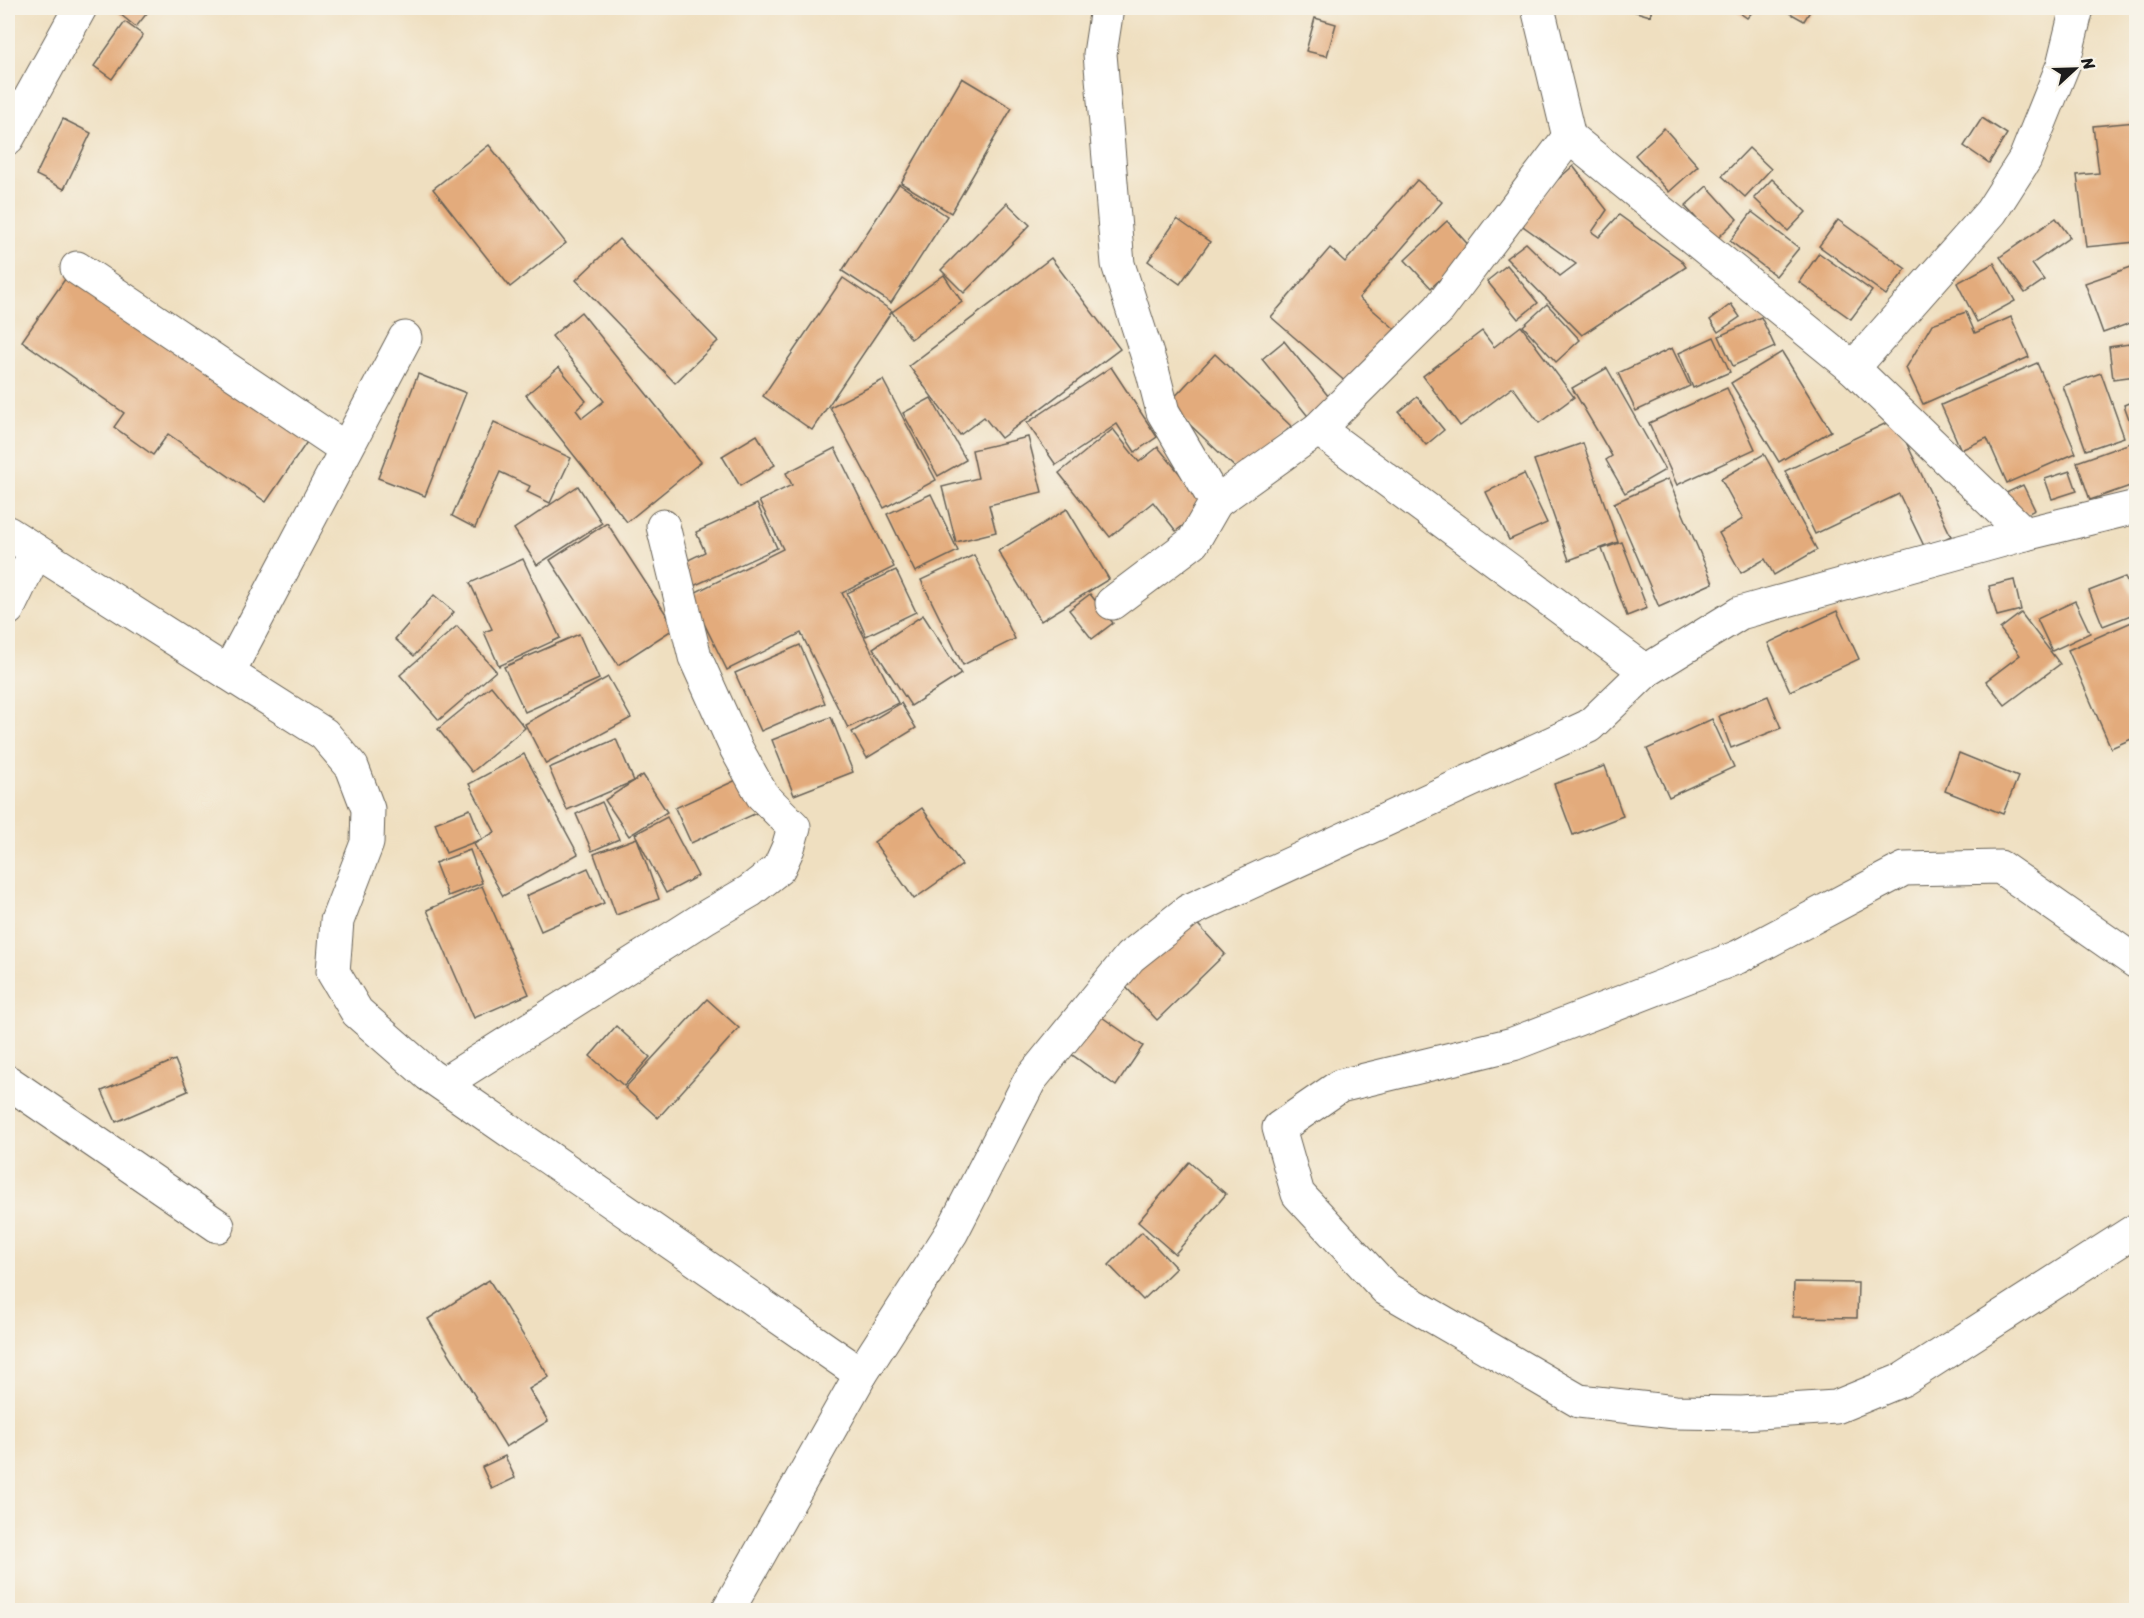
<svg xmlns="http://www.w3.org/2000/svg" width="2144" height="1618" font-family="Sriracha,sans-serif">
	<rect width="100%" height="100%" fill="#f7f3e8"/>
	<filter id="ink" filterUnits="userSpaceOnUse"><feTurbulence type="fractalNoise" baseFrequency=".0167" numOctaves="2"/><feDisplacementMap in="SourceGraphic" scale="12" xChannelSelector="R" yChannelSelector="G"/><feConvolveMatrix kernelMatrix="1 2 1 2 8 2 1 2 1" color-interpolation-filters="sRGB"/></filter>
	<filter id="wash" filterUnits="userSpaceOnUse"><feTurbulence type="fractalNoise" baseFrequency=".008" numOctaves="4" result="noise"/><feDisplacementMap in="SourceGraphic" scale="24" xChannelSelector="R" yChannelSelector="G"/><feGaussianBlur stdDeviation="1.35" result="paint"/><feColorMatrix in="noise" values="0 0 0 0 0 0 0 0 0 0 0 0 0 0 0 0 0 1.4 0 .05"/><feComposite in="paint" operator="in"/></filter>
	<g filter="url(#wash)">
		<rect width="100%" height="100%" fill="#efdfc0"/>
		<g id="blocks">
			<g fill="#e3ab7c">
				<path d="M117,8H151L136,27L115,10Z"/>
				<path d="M1623,8H1652L1650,16Z"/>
				<path d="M1733,8H1756L1747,18Z"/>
				<path d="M1781,8H1812L1804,21Z"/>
				<path d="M1315,18L1336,24L1327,56L1306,51Z"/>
				<path d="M125,22L143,35L112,79L94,66Z"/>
				<path d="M962,78L1012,108L951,213L901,183Z"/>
				<path d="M1982,118L2007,134L1989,163L1964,146Z"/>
				<path d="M63,119L91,133L64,189L36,175Z"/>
				<path d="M2136,122V242L2086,247L2077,175L2099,173L2093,126Z"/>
				<path d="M1664,128L1698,166L1669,192L1635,155Z"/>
				<path d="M489,145L566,243L510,287L433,189Z"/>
				<path d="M1749,148L1771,169L1745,197L1722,176Z"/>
				<path d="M1573,166L1607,210L1592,232L1599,237L1619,215L1681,260L1686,267L1582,335L1506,258L1526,243L1560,276L1576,264L1513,219Z"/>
				<path d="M1772,179L1806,212L1788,231L1754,198Z"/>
				<path d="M1417,180L1442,202L1359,298L1395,329L1348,384L1271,317L1330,248L1345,262Z"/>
				<path d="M899,184L947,216L891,303L842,271Z"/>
				<path d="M1707,186L1737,219L1716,240L1685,206Z"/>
				<path d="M1007,203L1030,225L964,293L941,270Z"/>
				<path d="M1752,212L1799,248L1776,276L1730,241Z"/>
				<path d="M2056,218L2070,237L2032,264L2044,280L2025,293L2000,257Z"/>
				<path d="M1177,219L1210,242L1180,284L1148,261Z"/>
				<path d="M1838,220L1906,269L1886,295L1819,246Z"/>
				<path d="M1447,221L1472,249L1431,288L1405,260Z"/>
				<path d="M619,239L718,341L675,383L576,280Z"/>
				<path d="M1819,253L1872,291L1851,319L1799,282Z"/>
				<path d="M1051,258L1120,349L1001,438L984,417L960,435L909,366Z"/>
				<path d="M1994,263L2015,301L1977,322L1957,283Z"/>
				<path d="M1507,265L1538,303L1518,319L1487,281Z"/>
				<path d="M2134,266L2136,273V321L2103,333L2085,283Z"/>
				<path d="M70,272L309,439L266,502L168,434L153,455L114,427L124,413L22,341Z"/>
				<path d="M944,275L962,302L911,339L892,312Z"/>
				<path d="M843,278L892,311L812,430L763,396Z"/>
				<path d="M1547,304L1580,340L1556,362L1523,326Z"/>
				<path d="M1731,304L1740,317L1718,332L1710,320Z"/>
				<path d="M581,312L701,462L627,522L526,395L559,367L586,401L576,410L582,418L604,401L552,336Z"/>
				<path d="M1966,312L1975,333L2011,317L2029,357L1923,404L1906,368L1932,324Z"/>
				<path d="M1761,317L1775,347L1733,366L1719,336Z"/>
				<path d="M1521,326L1574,397L1539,423L1513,387L1460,426L1423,376L1482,331L1494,347Z"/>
				<path d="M1714,337L1730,372L1693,388L1679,353Z"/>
				<path d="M1284,341L1333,402L1311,420L1262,359Z"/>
				<path d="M2136,343V376L2113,379L2109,347Z"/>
				<path d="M1672,348L1690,386L1636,411L1618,373Z"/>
				<path d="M1782,352L1831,431L1779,462L1731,383Z"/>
				<path d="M1215,354L1291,426L1244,476L1168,404Z"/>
				<path d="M2037,363L2076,453L2007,483L1987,438L1961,450L1941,405Z"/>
				<path d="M1111,367L1157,437L1135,452L1117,424L1056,465L1027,423Z"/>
				<path d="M1607,368L1665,470L1625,493L1606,460L1612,456L1572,388Z"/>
				<path d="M2101,373L2124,437L2086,450L2063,386Z"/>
				<path d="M418,374L466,393L425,496L378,478Z"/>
				<path d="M883,380L936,480L884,508L830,407Z"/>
				<path d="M1727,388L1755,449L1677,485L1649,423Z"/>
				<path d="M1417,397L1444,430L1426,445L1399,412Z"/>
				<path d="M931,398L966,460L938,476L903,413Z"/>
				<path d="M2136,400V439L2124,405Z"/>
				<path d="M1895,419L1951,536L1925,548L1899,494L1815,534L1785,471Z"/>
				<path d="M494,422L571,458L550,503L527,492L530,486L500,472L475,528L452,516Z"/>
				<path d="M1113,429L1139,462L1158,447L1207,507L1176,531L1153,502L1110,537L1059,473Z"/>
				<path d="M757,435L775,465L740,486L722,456Z"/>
				<path d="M1028,437L1042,492L989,505L996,532L956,542L942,487L978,478L972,450Z"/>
				<path d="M2136,441V484L2090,500L2077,462Z"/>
				<path d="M1583,443L1618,542L1569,560L1534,460Z"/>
				<path d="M835,448L894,567L842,593L898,703L848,728L801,633L727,670L690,595L783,549L759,501L792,485L786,473Z"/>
				<path d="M1764,454L1817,550L1774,575L1765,559L1741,573L1719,533L1743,519L1721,479Z"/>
				<path d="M2070,471L2077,491L2052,499L2045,479Z"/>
				<path d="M1524,474L1547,523L1509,540L1486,492Z"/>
				<path d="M1668,479L1713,583L1659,607L1614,503Z"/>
				<path d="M2023,485L2035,510L2017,519L2004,494Z"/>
				<path d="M578,486L602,523L537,565L514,529Z"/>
				<path d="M931,494L958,551L915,572L887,514Z"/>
				<path d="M757,504L777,548L689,588L678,565L705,552L696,532Z"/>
				<path d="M1067,509L1109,579L1041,621L998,551Z"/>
				<path d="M607,523L675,628L618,665L550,560Z"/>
				<path d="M1622,542L1647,608L1627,616L1602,549Z"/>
				<path d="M974,555L1015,639L963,665L921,580Z"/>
				<path d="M523,559L560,638L499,666L484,632L492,629L470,583Z"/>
				<path d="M896,570L916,612L866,636L847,593Z"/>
				<path d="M2125,577L2136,606V613L2103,626L2089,591Z"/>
				<path d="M2014,580L2021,610L1997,616L1989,586Z"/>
				<path d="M1090,594L1113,623L1092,639L1069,610Z"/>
				<path d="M434,595L454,612L414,656L395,639Z"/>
				<path d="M2075,601L2090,633L2052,651L2037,619Z"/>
				<path d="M1837,611L1859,659L1790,691L1768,643Z"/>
				<path d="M2021,613L2060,664L2005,705L1986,681L2020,655L2000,629Z"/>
				<path d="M923,615L961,674L911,706L873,648Z"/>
				<path d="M2134,621L2136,627V737L2111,748L2068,650Z"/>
				<path d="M457,626L496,671L439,720L400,675Z"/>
				<path d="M579,634L599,679L525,712L504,667Z"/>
				<path d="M800,645L825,703L761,731L735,673Z"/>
				<path d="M608,677L631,718L546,764L525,724Z"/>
				<path d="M491,686L525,728L472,772L438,729Z"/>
				<path d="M1768,696L1781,728L1731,748L1719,716Z"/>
				<path d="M901,703L916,728L867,758L852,732Z"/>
				<path d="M831,717L853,772L794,795L772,740Z"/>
				<path d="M1712,719L1734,767L1669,797L1647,749Z"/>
				<path d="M616,739L634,781L567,810L549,768Z"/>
				<path d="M1959,753L2018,777L2003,814L1945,791Z"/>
				<path d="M524,754L578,854L503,896L474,844L495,832L469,784Z"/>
				<path d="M1605,766L1623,816L1573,835L1554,784Z"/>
				<path d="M643,775L667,812L629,836L605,800Z"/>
				<path d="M743,777L759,812L691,843L675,808Z"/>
				<path d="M602,802L619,839L592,851L576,814Z"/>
				<path d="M922,808L962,865L914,899L874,842Z"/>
				<path d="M470,809L482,839L446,853L435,823Z"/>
				<path d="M667,817L698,876L666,893L635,834Z"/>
				<path d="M637,838L659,899L616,915L594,854Z"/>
				<path d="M470,850L482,883L448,896L435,863Z"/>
				<path d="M588,868L604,903L541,931L526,896Z"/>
				<path d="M482,886L529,994L474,1018L427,910Z"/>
				<path d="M1190,916L1225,954L1157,1020L1121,982Z"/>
				<path d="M707,999L739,1028L658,1118L625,1088Z"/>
				<path d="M1099,1015L1143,1046L1116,1086L1071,1054Z"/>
				<path d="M616,1026L650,1057L624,1086L590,1056Z"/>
				<path d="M175,1060L188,1091L116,1122L102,1091Z"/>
				<path d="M1189,1162L1226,1194L1175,1254L1138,1222Z"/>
				<path d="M1142,1232L1176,1268L1143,1300L1109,1265Z"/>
				<path d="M489,1280L549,1377L529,1389L548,1421L506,1447L428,1319Z"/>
				<path d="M1794,1282L1858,1283L1857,1318L1793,1317Z"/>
				<path d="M505,1456L515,1478L492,1489L482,1467Z"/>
			</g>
		</g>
	</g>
	<g filter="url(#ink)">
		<use href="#blocks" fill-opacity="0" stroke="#666055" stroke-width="1.5"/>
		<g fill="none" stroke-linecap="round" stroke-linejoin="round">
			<defs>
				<g id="minor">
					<path d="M1107,8L1100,54L1118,264L1153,373L1163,412L1216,502L1193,542L1112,603"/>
					<path d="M1538,8L1569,137L1853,368L2025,534"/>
					<path d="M8,138L80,8"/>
					<path d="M77,268L346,449"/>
					<path d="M1853,368L1991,212L2025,159L2063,65L2077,8"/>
					<path d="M1318,429L1439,309L1569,137"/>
					<path d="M1216,502L1318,429L1646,671"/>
					<path d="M8,533L324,734L352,767L368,809L367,843L337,921L333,972L357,1012L429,1075L861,1374L728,1610"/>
					<path d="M8,609L36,551"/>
					<path d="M228,673L405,338"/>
					<path d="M2136,962L2000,867L1904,869L1738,957L1513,1044L1340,1086L1279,1128L1298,1194L1386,1289L1579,1401L1675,1412L1742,1413L1836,1407L1902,1380L2136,1230"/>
					<path d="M8,1082L218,1226"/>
					<path d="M443,1084L704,918L750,891L779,868L788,848L794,827L762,795L736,748L695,657L663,526"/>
					<path d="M861,1374L952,1232L1030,1080L1130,957L1188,911L1589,726L1646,671L1740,613L2025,534L2136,507"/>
				</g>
			</defs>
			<use href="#minor" stroke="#666055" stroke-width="35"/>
			<use href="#minor" stroke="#fff" stroke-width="33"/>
		</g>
	</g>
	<rect width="2144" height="1618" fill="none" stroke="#f7f3e8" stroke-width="30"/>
	<g transform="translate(2075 69) rotate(68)" stroke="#f7f3e8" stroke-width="4.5" paint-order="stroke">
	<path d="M0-4.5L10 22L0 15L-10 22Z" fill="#1c1c1c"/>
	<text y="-9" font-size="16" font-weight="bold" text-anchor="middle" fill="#1c1c1c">N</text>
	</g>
</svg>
